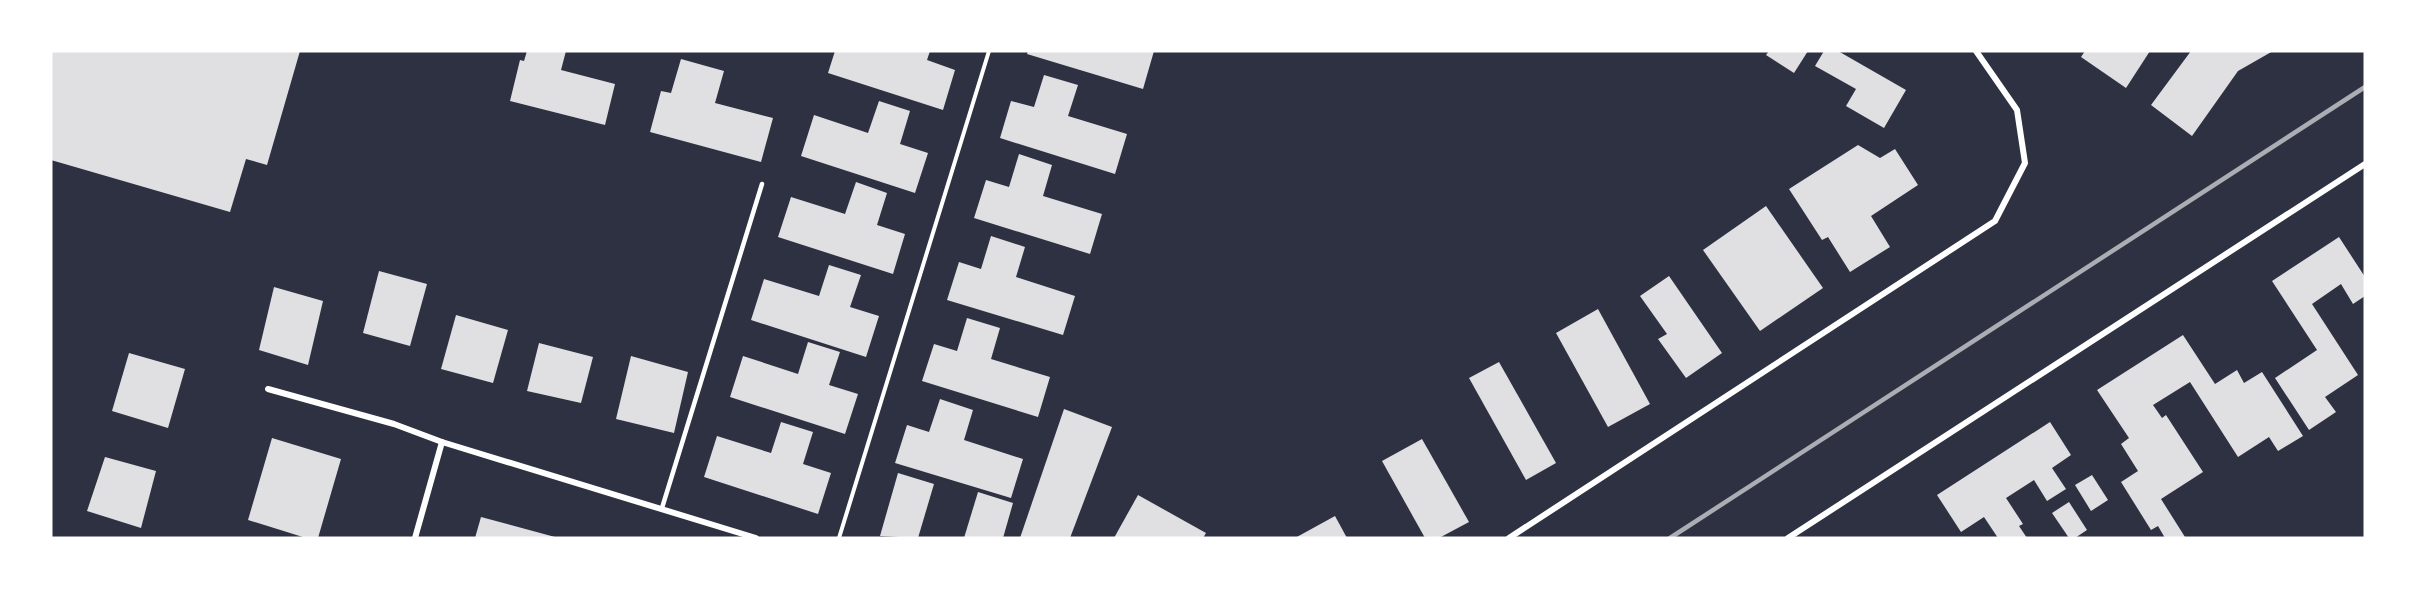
<svg xmlns="http://www.w3.org/2000/svg" width="2416" height="589" font-family="'Archivo Narrow',sans-serif">
	<rect width="100%" height="100%" fill="#2d3142"/>
	<g fill="#e0e0e3">
		<path d="M51,51H300L267,165L246,159L230,212L51,160Z"/>
		<path d="M527,51H566L561,70L615,84L605,125L510,101L520,60L524,61Z"/>
		<path d="M835,51H930L927,60L955,70L943,110L828,73Z"/>
		<path d="M1028,51H1154L1143,89L1027,54Z"/>
		<path d="M1769,51H1808L1794,73L1766,55Z"/>
		<path d="M1824,51H1838L1906,90L1884,128L1846,106L1856,89L1815,66Z"/>
		<path d="M2085,51H2150L2126,88L2081,57Z"/>
		<path d="M2191,51H2273L2238,71L2192,136L2151,105Z"/>
		<path d="M681,59L724,71L715,103L773,118L761,162L650,132L661,91L671,93Z"/>
		<path d="M1044,75L1078,85L1068,116L1127,134L1115,174L1000,138L1011,101L1034,107Z"/>
		<path d="M879,101L910,111L900,144L928,153L915,193L801,156L814,115L868,133Z"/>
		<path d="M1858,145L1880,158L1895,149L1918,185L1871,216L1890,247L1850,272L1828,237L1822,240L1789,189Z"/>
		<path d="M1019,154L1052,165L1043,196L1102,214L1090,254L974,218L986,180L1009,187Z"/>
		<path d="M856,182L887,193L877,225L905,234L893,274L778,237L791,197L845,214Z"/>
		<path d="M1766,206L1823,288L1760,331L1703,250Z"/>
		<path d="M991,236L1025,247L1016,277L1075,296L1063,335L947,300L959,262L981,269Z"/>
		<path d="M2339,237L2365,277V296L2353,304L2341,284L2312,304L2358,375L2325,397L2336,412L2309,430L2275,378L2317,350L2272,281Z"/>
		<path d="M829,265L861,275L850,307L879,316L866,357L751,320L764,279L819,296Z"/>
		<path d="M379,271L427,284L410,346L363,333Z"/>
		<path d="M1669,276L1722,353L1686,378L1658,339L1667,334L1640,296Z"/>
		<path d="M274,287L323,301L308,365L259,350Z"/>
		<path d="M1598,309L1650,404L1608,427L1556,333Z"/>
		<path d="M456,315L508,330L493,383L441,369Z"/>
		<path d="M967,318L1000,328L991,359L1050,377L1038,417L922,381L934,344L957,351Z"/>
		<path d="M2183,335L2215,384L2237,370L2244,383L2262,372L2303,436L2278,451L2269,437L2238,457L2190,382L2153,405L2162,418L2166,415L2203,472L2161,499L2185,537L2165,538L2158,526L2151,530L2121,482L2138,471L2121,444L2129,438L2097,390Z"/>
		<path d="M808,342L840,352L829,385L858,394L845,434L730,397L743,356L798,374Z"/>
		<path d="M539,343L593,357L581,403L527,391Z"/>
		<path d="M129,353L185,369L168,428L112,411Z"/>
		<path d="M631,356L688,372L674,433L616,419Z"/>
		<path d="M1499,362L1556,463L1526,480L1469,378Z"/>
		<path d="M940,399L973,410L964,440L1023,459L1011,498L895,463L907,425L929,432Z"/>
		<path d="M1064,409L1112,427L1070,538H1020Z"/>
		<path d="M781,422L813,432L803,464L831,473L818,514L704,477L717,436L771,453Z"/>
		<path d="M2050,422L2071,455L2052,468L2066,489L2047,501L2034,480L2006,498L2023,524L2019,526L2027,538H1998L1984,517L1961,532L1937,495Z"/>
		<path d="M272,438L341,459L318,538H306L248,520Z"/>
		<path d="M1422,439L1469,522L1439,538H1425L1382,461Z"/>
		<path d="M105,457L156,471L141,528L87,511Z"/>
		<path d="M898,473L934,484L918,538L880,536Z"/>
		<path d="M2092,475L2108,500L2091,511L2075,485Z"/>
		<path d="M978,492L1013,503L1003,538H964Z"/>
		<path d="M1138,495L1206,533L1203,538H1114Z"/>
		<path d="M2069,502L2087,530L2075,538H2069L2052,513Z"/>
		<path d="M1335,516L1347,538H1295Z"/>
		<path d="M481,517L555,537V538H475Z"/>
	</g>
	<g fill="none" stroke-linecap="round" stroke-linejoin="round">
		<path stroke="#fff" stroke-width="4" d="M839,538L989,51"/>
		<path stroke="#fff" stroke-width="4.5" d="M662,508L762,184"/>
		<g stroke="#fff" stroke-width="6">
			<path d="M268,389L394,424L442,442L756,538"/>
			<path d="M415,538L442,442"/>
			<path d="M1509,538L1995,221L2025,163L2017,110L1976,51"/>
			<path d="M1788,538L2365,164"/>
		</g>
		<path stroke="#abadb3" stroke-width="4.5" d="M1670,538L2365,87"/>
	</g>
	<rect width="2416" height="589" fill="none" stroke="#ffffff" stroke-width="105"/>
</svg>
